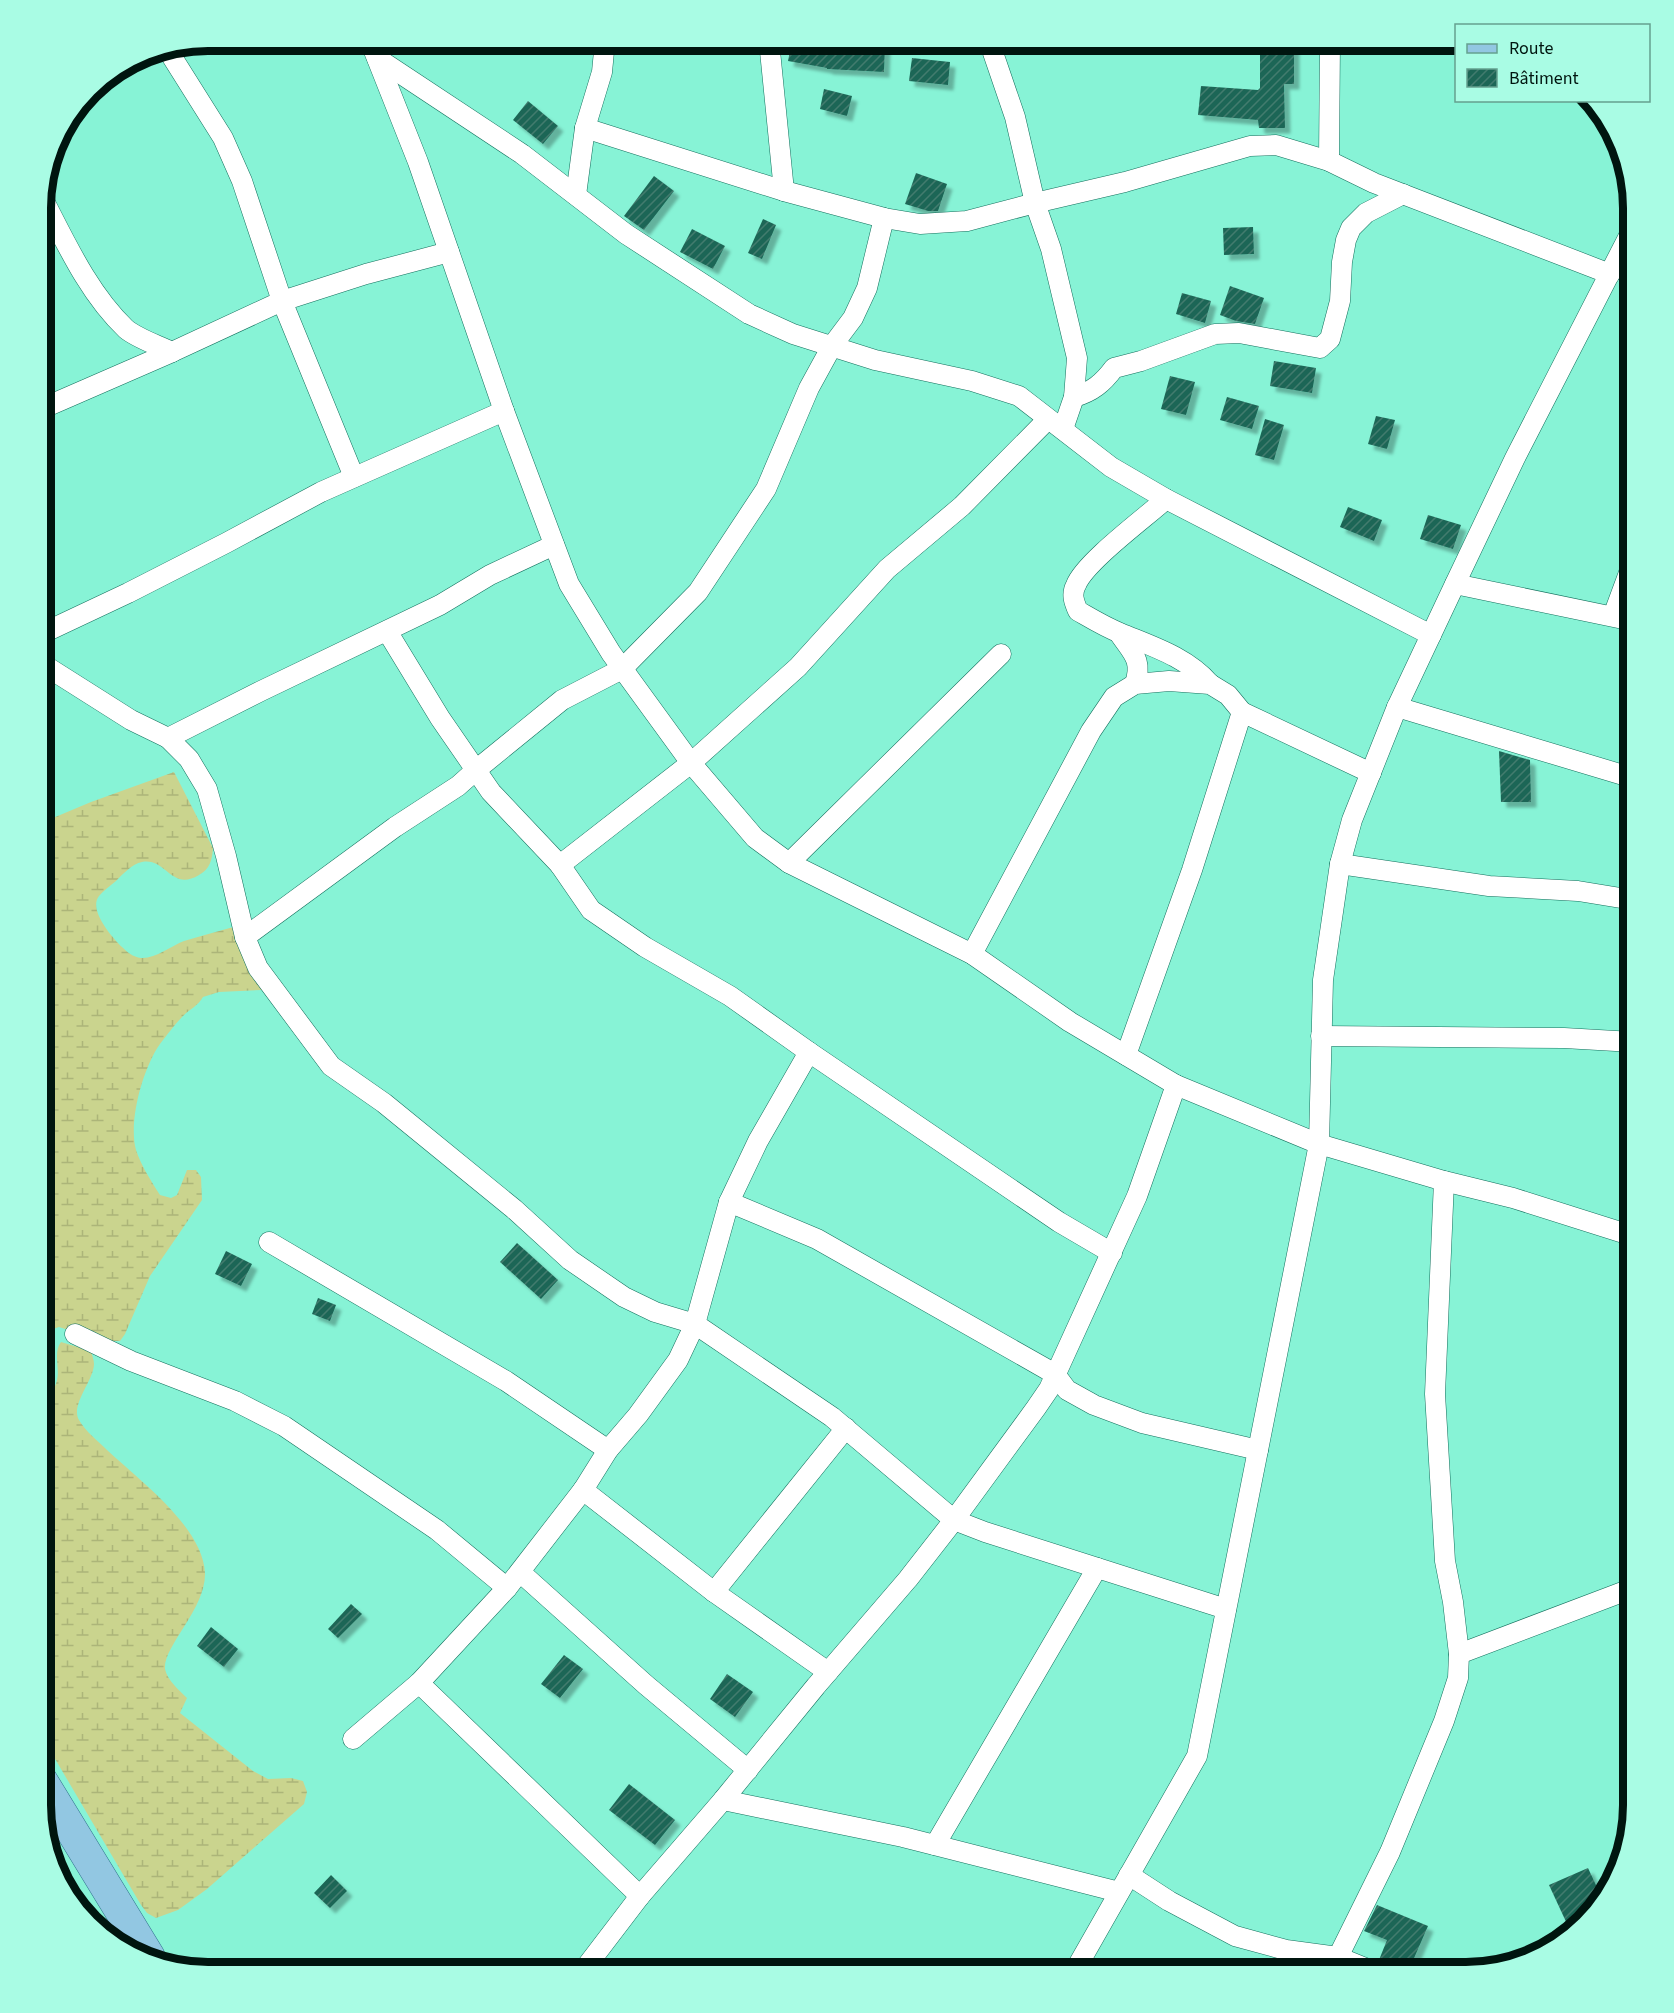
<svg xmlns="http://www.w3.org/2000/svg" width="1674" height="2013" font-family="'Source Sans 3',sans-serif">
	<defs>
		<pattern id="wetland-marsh" width="20" height="14" patternUnits="userSpaceOnUse" patternTransform="scale(1.5)"><rect width="20" height="14" fill="#cad48e"/><path d="M1 5h8M5 5V1M11 12h8M15 12V8" fill="none" stroke="#acb579"/></pattern>
		<pattern id="building-hatch" width="6" height="6" patternUnits="userSpaceOnUse" patternTransform="scale(1.5)"><rect width="6" height="6" fill="#1d6656"/><path d="M-1 1l2-2M0 6l6-6M5 7l2-2" fill="none" stroke="#427b6e"/></pattern>
		<filter id="shadow"><feDropShadow dx="5.5" dy="5.5" stdDeviation="1.5" flood-color="#0004"/></filter>
	</defs>
	<rect width="100%" height="100%" fill="#87f3d6"/>
	<g fill="url(#wetland-marsh)">
		<path d="M174,772L213,848C212,860 210,869 199,875C171,892 166,857 142,862C132,864 123,874 116,881C110,886 103,891 99,896C88,910 112,937 122,947C127,952 133,957 141,958C155,959 171,946 184,941C201,936 219,931 237,926L262,990L219,992L203,997C198,1006 190,1009 183,1016C175,1024 167,1035 160,1044C143,1068 128,1121 136,1150C141,1165 151,1181 160,1195L171,1198L177,1195L187,1170H196L201,1177L202,1200L150,1276L125,1334L120,1341H102L59,1327L53,1329L41,1341V1307L43,1301L51,1257L41,1201V823L91,802Z"/>
		<path d="M61,1342L91,1351C92,1355 94,1360 94,1364C94,1380 70,1405 79,1420C85,1431 98,1441 107,1450C139,1480 203,1527 205,1573C206,1609 163,1646 165,1669C167,1680 180,1691 187,1698L180,1713L253,1771L268,1779L291,1778L303,1781L307,1792L304,1804L207,1889L178,1910L156,1918L147,1913L141,1905L41,1735V1405C47,1398 55,1390 57,1380C60,1368 53,1352 61,1342Z"/>
	</g>
	<g fill="url(#building-hatch)" filter="url(#shadow)">
		<path d="M792,41L885,45L884,72L827,69V68L788,61Z"/>
		<path d="M1260,41H1294V84H1284L1285,128H1259L1258,120L1198,115L1201,86L1258,90L1260,88Z"/>
		<path d="M912,58L950,62L948,85L909,81Z"/>
		<path d="M824,89L852,96L847,116L820,109Z"/>
		<path d="M528,101L558,126L543,144L513,120Z"/>
		<path d="M916,173L947,184L938,211H928L905,204Z"/>
		<path d="M654,176L674,191L644,230L624,216Z"/>
		<path d="M763,219L776,225L762,259L748,253Z"/>
		<path d="M1253,227L1254,254L1224,255L1223,228Z"/>
		<path d="M692,229L725,246L713,269L680,252Z"/>
		<path d="M1230,286L1264,298L1255,324L1236,321L1220,315Z"/>
		<path d="M1182,293L1211,301L1205,323L1176,314Z"/>
		<path d="M1274,361L1316,368L1312,393L1270,386Z"/>
		<path d="M1170,376L1195,382L1186,415L1161,409Z"/>
		<path d="M1227,397L1259,406L1252,429L1220,420Z"/>
		<path d="M1376,416L1395,420L1387,449L1368,444Z"/>
		<path d="M1265,419L1284,425L1274,460L1255,455Z"/>
		<path d="M1348,507L1382,520L1374,541L1340,527Z"/>
		<path d="M1428,515L1461,525L1453,549L1420,539Z"/>
		<path d="M1499,751L1530,760L1531,802H1501Z"/>
		<path d="M517,1243L558,1280L541,1299L500,1262Z"/>
		<path d="M226,1251L252,1264L241,1286L215,1274Z"/>
		<path d="M318,1298L336,1305L330,1321L312,1314Z"/>
		<path d="M351,1604L362,1614L338,1638L328,1629Z"/>
		<path d="M211,1627L238,1649L224,1667L197,1646Z"/>
		<path d="M564,1655L583,1669L560,1698L541,1684Z"/>
		<path d="M727,1674L753,1692L735,1717L710,1699Z"/>
		<path d="M629,1784L675,1820L655,1845L609,1810Z"/>
		<path d="M1588,1868L1602,1898L1582,1920L1568,1926L1549,1885Z"/>
		<path d="M331,1875L347,1891L330,1908L314,1893Z"/>
		<path d="M1377,1905L1428,1926L1408,1972L1387,1971L1385,1965L1379,1960L1387,1940L1364,1931Z"/>
	</g>
	<g fill="none" stroke-linecap="round" stroke-linejoin="round">
		<defs>
			<g id="minor">
				<path d="M370,41L418,162L504,411L569,584L611,653L691,763L755,838L789,863L972,954L1070,1022L1176,1085L1319,1144L1444,1181L1513,1198L1633,1236"/>
				<path d="M769,41L784,191"/>
				<path d="M989,41L1015,117L1035,203L1051,249L1077,358L1074,397L1063,429"/>
				<path d="M167,49L223,138L242,181L282,301L354,477"/>
				<path d="M377,58L522,154L626,234L749,314L793,334L875,360L972,381L1019,396L1111,467L1166,499L1431,635"/>
				<path d="M585,128L784,191L884,218L920,224L967,221L1035,203L1125,182L1250,146L1276,145L1329,161L1374,183L1610,274"/>
				<path d="M1329,161L1330,41"/>
				<path d="M41,195C65,241 88,293 126,329C138,339 158,345 172,352"/>
				<path d="M576,195L585,128L602,72L605,41"/>
				<path d="M1074,397C1092,392 1103,383 1114,368L1141,361L1215,334L1239,333L1320,348L1330,339L1340,301L1342,262L1346,240L1351,228L1366,213L1403,194"/>
				<path d="M41,409L172,352L282,301L366,274L449,252"/>
				<path d="M1166,499C1145,518 1085,562 1076,585C1071,594 1074,602 1078,611C1092,619 1105,627 1120,633C1151,646 1187,657 1210,684"/>
				<path d="M1455,584L1633,621"/>
				<path d="M1613,616L1633,562"/>
				<path d="M387,631L440,718L491,792L560,865L591,910L645,947L730,996L809,1052L1059,1222L1112,1253"/>
				<path d="M1119,633C1132,653 1143,659 1135,684"/>
				<path d="M41,634L128,593L226,543L321,492L504,411"/>
				<path d="M41,663L131,720L168,738L189,759L207,789L226,856L245,937L258,968L331,1066L384,1103L514,1209L570,1260L624,1297L655,1312L695,1324L832,1417L954,1520L985,1532L1226,1609"/>
				<path d="M1397,707L1633,778"/>
				<path d="M168,738L261,691L440,605L490,575L554,545"/>
				<path d="M789,863L1001,654"/>
				<path d="M1340,864L1489,886L1578,891L1633,900"/>
				<path d="M560,865L691,763L798,667L887,569L962,506L1048,419"/>
				<path d="M245,937L395,827L458,786L476,770L562,700L622,669L698,592L766,489L809,388L832,346L853,318L867,288L884,218"/>
				<path d="M972,954L1091,731L1114,697L1135,684L1169,681L1210,684L1228,695L1242,712L1371,773"/>
				<path d="M1321,1036L1564,1038L1633,1042"/>
				<path d="M1126,1055L1192,870L1242,712"/>
				<path d="M729,1202L817,1239L1055,1374L1067,1390L1094,1405L1142,1423L1258,1450"/>
				<path d="M269,1242L506,1381L608,1450"/>
				<path d="M75,1334L131,1361L235,1401L284,1426L437,1530L507,1588"/>
				<path d="M583,1490L714,1592L828,1672"/>
				<path d="M520,1572L646,1685L748,1770"/>
				<path d="M714,1592L846,1428"/>
				<path d="M1459,1654L1633,1588"/>
				<path d="M419,1683L640,1896"/>
				<path d="M353,1739L419,1683L507,1588L583,1490L608,1450L638,1415L678,1360L695,1324L729,1202L758,1141L809,1052"/>
				<path d="M723,1800L903,1837L1119,1892"/>
				<path d="M935,1845L1097,1568"/>
				<path d="M1129,1875L1169,1901L1235,1936L1286,1950L1338,1957L1375,1972"/>
				<path d="M1338,1957L1390,1852L1444,1721L1458,1678L1459,1654L1453,1602L1445,1561L1435,1394L1444,1181"/>
				<path d="M582,1972L640,1896L723,1800L816,1686L908,1579L954,1520L1036,1408L1049,1389L1137,1196L1176,1085"/>
				<path d="M1074,1972L1197,1756L1319,1144L1323,980L1340,864L1352,820L1397,707L1455,584L1515,458L1633,228"/>
			</g>
			<path id="primary" d="M41,1780L149,1957"/>
		</defs>
		<use href="#minor" stroke="#13705d" stroke-width="21"/>
		<use href="#primary" stroke="#2f708c" stroke-width="33"/>
		<use href="#minor" stroke="#fff" stroke-width="20"/>
		<use href="#primary" stroke="#92c7e2" stroke-width="32"/>
	</g>
	<path d="M0 0H1674V2013H0ZM208 51H1466A157 157 0 0 1 1623 208V1805A157 157 0 0 1 1466 1962H208A157 157 0 0 1 51 1805V208A157 157 0 0 1 208 51Z" fill="#a9fce4" fill-rule="evenodd"/>
	<path fill="none" stroke="#00150f" stroke-width="8" d="M208 51H1466A157 157 0 0 1 1623 208V1805A157 157 0 0 1 1466 1962H208A157 157 0 0 1 51 1805V208A157 157 0 0 1 208 51Z"/>
	<rect x="1455" y="24" width="195" height="78" fill="#a9fce4" stroke="#65a08f" stroke-width="1.5"/>
	<rect x="1467" y="44" width="30" height="9" fill="#92c7e2" stroke="#65a08f" stroke-width="1.5"/>
	<text x="1509" y="54" font-size="18" fill="#00150f">Route</text>
	<rect x="1467" y="69" width="30" height="18" fill="url(#building-hatch)" stroke="#65a08f" stroke-width="1.5"/>
	<text x="1509" y="84" font-size="18" fill="#00150f">Bâtiment</text>
</svg>
